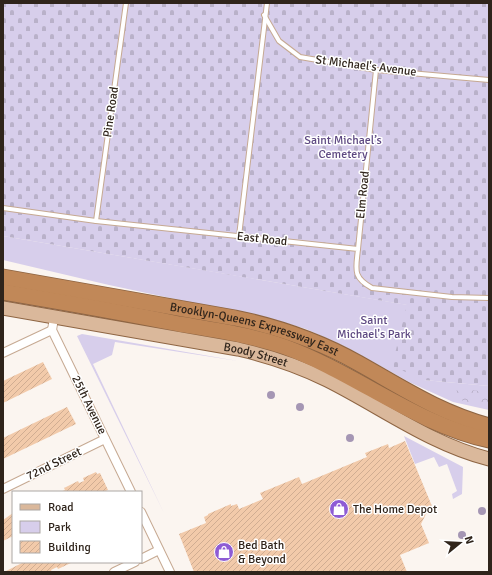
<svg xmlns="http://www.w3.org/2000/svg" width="492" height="575" font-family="Signika,sans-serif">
	<defs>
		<pattern id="forest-crowns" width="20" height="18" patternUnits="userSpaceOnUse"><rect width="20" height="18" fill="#d7ceeb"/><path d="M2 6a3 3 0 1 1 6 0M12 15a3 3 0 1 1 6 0" fill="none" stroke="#b9b1c9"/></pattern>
		<pattern id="cemetery-stones" width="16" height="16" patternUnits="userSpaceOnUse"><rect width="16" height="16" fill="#d7ceeb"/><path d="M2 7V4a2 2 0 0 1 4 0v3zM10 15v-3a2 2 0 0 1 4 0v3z" fill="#b9b1c9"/></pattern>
		<pattern id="building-hatch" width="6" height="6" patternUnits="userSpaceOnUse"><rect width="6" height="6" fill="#f2caaa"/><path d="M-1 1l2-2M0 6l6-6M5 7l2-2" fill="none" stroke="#d0ad92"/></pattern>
	</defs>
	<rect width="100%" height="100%" fill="#fbf5f0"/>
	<g fill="#d7ceeb">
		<path d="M3,236L408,305L424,380L489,386V410L453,402L409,382L348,348L306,329L279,321L109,285L3,260Z"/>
		<path d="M3,299L221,337L230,341L3,302Z"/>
		<path d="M82,334L238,361L115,342L112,355L93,364L164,513L77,336Z"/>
		<path d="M404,436L463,467L462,494L453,499L452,494L457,491L447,464L439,467L434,457L415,464Z"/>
	</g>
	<path fill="url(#forest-crowns)" d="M460,389L489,392V405L468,403L457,398L456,391Z"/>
	<path fill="url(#cemetery-stones)" d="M3,3H489V386L424,380L392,366L407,305L3,236Z"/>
	<g fill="url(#building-hatch)">
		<path d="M43,362L52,379L3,403V381Z"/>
		<path d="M67,407L76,424L3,459V438Z"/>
		<path d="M405,441L434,511L426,514L421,524L429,543L400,555L407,572H194L179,534L206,523L204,517L208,515V514L231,504V506L237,504L239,509L263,499L260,493L299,477L302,484L367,457L365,453L388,444L389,448Z"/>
		<path d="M96,472L97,474L100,473L108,490L103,492H60L65,490L64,488L78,481L79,483L84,481L83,478Z"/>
		<path d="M13,513V536L3,541V520Z"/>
		<path d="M24,562H73L58,569L57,567L51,570L52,572H4Z"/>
	</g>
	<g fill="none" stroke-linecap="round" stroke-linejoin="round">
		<defs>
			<g id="service">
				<path d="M264,15L279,41L300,57L376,70L489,80"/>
				<path d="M3,208L96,221L358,249C356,269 352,277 372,288L452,297L489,298"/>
				<path d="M96,221L126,3"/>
				<path d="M239,236L267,3"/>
				<path d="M358,249L376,70"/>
			</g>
			<g id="minor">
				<path d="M54,318L52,330L131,492"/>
				<path d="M3,353L52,330"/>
				<path d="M3,489L105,439"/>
				<path d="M141,512L170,572"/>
				<path d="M141,559L159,550"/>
				<path d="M114,572L135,562"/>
			</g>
			<g id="primary">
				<path id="s1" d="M3,308L238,349C269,356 299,366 327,380C381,407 430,444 489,459"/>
			</g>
			<g id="motorway">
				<path id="s2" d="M3,277L235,318C278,327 319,341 358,363C403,388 438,412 489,426"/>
				<path d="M3,292C62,302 120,312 179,324C214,330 251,335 285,347C356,373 415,424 489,440"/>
			</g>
		</defs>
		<use href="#service" stroke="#c6a992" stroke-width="6"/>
		<use href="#minor" stroke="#c6a992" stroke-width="10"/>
		<use href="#primary" stroke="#8e6543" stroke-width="15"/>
		<use href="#motorway" stroke="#8e6543" stroke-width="17"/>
		<use href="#service" stroke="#fff" stroke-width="4"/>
		<use href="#minor" stroke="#fff" stroke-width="8"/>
		<use href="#primary" stroke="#dab89b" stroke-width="13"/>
		<use href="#motorway" stroke="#c18858" stroke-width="15"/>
	</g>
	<g fill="#a596b4">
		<circle cx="271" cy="395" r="4"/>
		<circle cx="300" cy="407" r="4"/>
		<circle cx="350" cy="438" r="4"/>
		<circle cx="482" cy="511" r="4"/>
		<circle cx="462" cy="535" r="4"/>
	</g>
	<defs>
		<symbol id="shop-disc" viewBox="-11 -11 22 22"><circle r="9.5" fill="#8e5cd5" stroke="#fff"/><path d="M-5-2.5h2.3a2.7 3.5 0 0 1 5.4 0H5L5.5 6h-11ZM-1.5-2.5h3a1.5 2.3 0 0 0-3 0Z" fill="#fff"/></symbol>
	</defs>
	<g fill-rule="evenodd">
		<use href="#shop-disc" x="328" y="498" width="22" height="22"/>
		<use href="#shop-disc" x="213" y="541" width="22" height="22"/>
	</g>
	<g text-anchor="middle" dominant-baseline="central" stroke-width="3" stroke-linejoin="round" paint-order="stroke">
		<g font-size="12" fill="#2f241b" stroke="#fff">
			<text transform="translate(366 66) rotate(7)">St Michael's Avenue</text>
			<text transform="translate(111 112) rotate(-82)">Pine Road</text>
			<text transform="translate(363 195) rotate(-84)">Elm Road</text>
			<text transform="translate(262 239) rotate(6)">East Road</text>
			<text stroke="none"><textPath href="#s2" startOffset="257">Brooklyn-Queens Expressway East</textPath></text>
			<text stroke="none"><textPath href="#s1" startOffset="257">Boody Street</textPath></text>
			<text transform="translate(89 405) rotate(64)">25th Avenue</text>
			<text transform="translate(54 464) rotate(-26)">72nd Street</text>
		</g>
		<g font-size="12" fill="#5e4982" stroke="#fff">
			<text x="343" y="140">Saint Michael’s<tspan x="343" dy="14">Cemetery</tspan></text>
			<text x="374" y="320">Saint<tspan x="374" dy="14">Michael's Park</tspan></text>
		</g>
		<g font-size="12" fill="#2f241b" stroke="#fff" text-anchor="start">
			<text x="353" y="509">The Home Depot</text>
			<text x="238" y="545">Bed Bath<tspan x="238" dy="14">&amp; Beyond</tspan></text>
		</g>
	</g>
	<rect width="492" height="575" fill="none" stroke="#2f241b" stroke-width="8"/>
	<rect x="12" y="491" width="130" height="72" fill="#ffffff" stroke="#aca7a4"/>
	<rect x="20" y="504" width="20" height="6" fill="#dab89b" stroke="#aca7a4"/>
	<text x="48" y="511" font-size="12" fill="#2f241b">Road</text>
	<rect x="20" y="521" width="20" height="12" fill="#d7ceeb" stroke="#aca7a4"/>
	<text x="48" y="531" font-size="12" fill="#2f241b">Park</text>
	<rect x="20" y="541" width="20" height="12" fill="url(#building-hatch)" stroke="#aca7a4"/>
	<text x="48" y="551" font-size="12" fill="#2f241b">Building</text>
	<g transform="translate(460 543) rotate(72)" stroke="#ffffff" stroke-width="3" paint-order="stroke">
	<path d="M0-3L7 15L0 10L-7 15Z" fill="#2f241b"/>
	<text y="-6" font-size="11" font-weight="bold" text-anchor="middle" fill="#2f241b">N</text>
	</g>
</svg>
